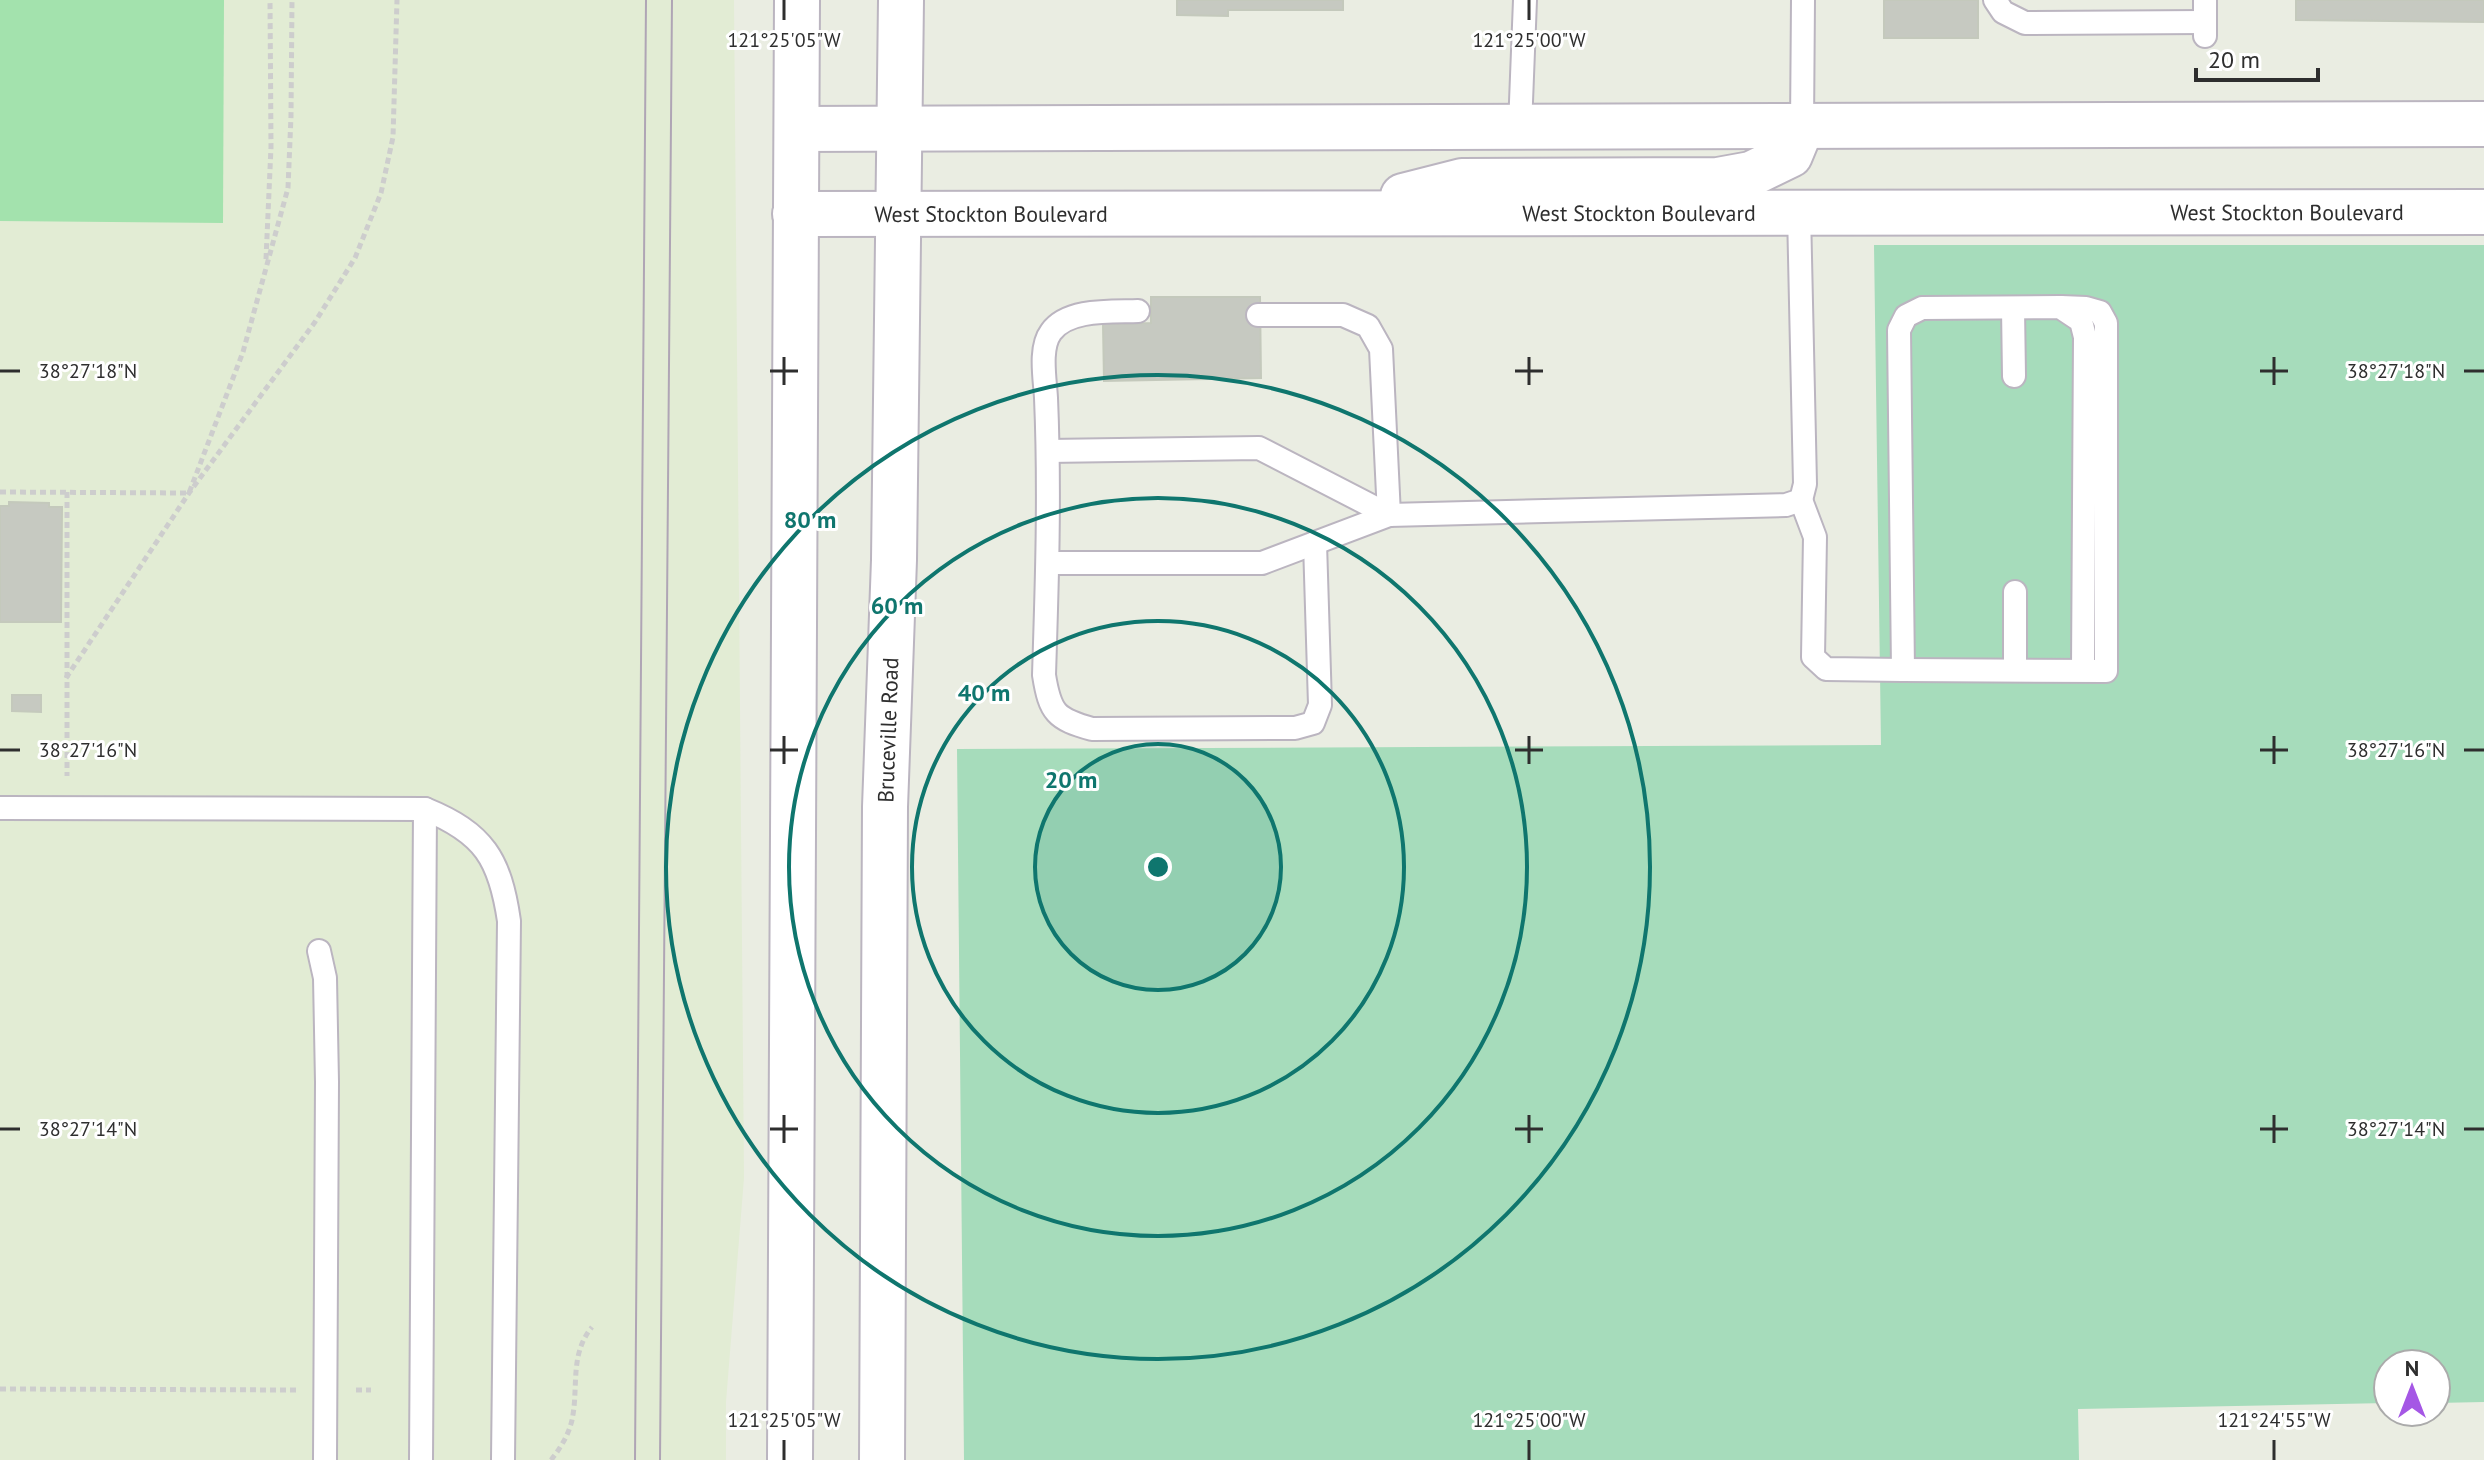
<svg xmlns="http://www.w3.org/2000/svg" width="2484" height="1460" font-family="'PT Sans',sans-serif">
	<rect width="100%" height="100%" fill="#eaede2"/>
	<path fill="#e2ecd4" d="M0,0H734L744,1178L726,1402V1460H0Z"/>
	<path fill="#a6dcbb" d="M1874,245H2484V1402L2436,1403V1364H2388V1403L2078,1409L2079,1460H964L957,749L1881,745Z"/>
	<path fill="#a3e2ad" d="M0,0H224L223,223L0,221Z"/>
	<g fill="#c6c9c1" stroke="#c4c9bc" stroke-width="2">
		<path d="M1177,0H1343V10H1228V16L1177,15Z"/>
		<rect x="1884" y="0" width="94" height="38"/>
		<path d="M2296,0H2484V22L2296,20Z"/>
		<path d="M1151,297H1260L1261,378L1104,381L1103,324L1151,323Z"/>
		<path d="M9,502L49,503V507H62L61,622H0V506H9Z"/>
		<path d="M12,695H41V712L12,711Z"/>
	</g>
	<g fill="none" stroke-linecap="round" stroke-linejoin="round">
		<defs>
			<g id="service">
				<path d="M1995,0L2003,12L2025,23L2205,22"/>
				<path d="M2205,36V0"/>
				<path d="M1802,126L1803,0"/>
				<path d="M1520,127L1525,0"/>
				<path d="M2013,308L2014,376"/>
				<path d="M1138,311C1113,312 1068,308 1051,332C1039,348 1045,379 1046,398C1050,491 1047,583 1044,675C1050,713 1056,719 1092,729L1295,728L1313,723L1320,705L1315,543"/>
				<path d="M1258,315H1343L1368,326L1381,349L1389,515"/>
				<path d="M1048,451L1259,448L1389,515"/>
				<path d="M1801,500L1815,537L1813,657L1826,669L1903,670L1899,330L1906,316L1922,308L2060,307L2081,321L2085,337L2083,670"/>
				<path d="M1048,563H1262L1389,515L1786,505L1801,500L1805,484L1799,212"/>
				<path d="M2015,592V670"/>
				<path d="M1903,670L2106,671V323L2100,312L2086,308L2061,307"/>
				<path d="M0,808L425,809C484,833 500,859 509,921L503,1460"/>
				<path d="M319,951L325,978L327,1082L325,1460"/>
				<path d="M421,1460L425,809"/>
			</g>
			<g id="tertiary">
				<path d="M797,129L2484,124"/>
				<path d="M1403,196L1462,181L1718,180L1751,174L1790,155L1802,126"/>
				<path id="s1" d="M795,214L2484,212"/>
			</g>
			<g id="secondary">
				<path d="M790,1460L797,0"/>
				<path id="s2" d="M882,1460L885,807L894,560L901,0"/>
			</g>
		</defs>
		<use href="#service" stroke="#bbb5c0" stroke-width="26"/>
		<use href="#tertiary" stroke="#bbb5c0" stroke-width="48"/>
		<use href="#secondary" stroke="#bbb5c0" stroke-width="48"/>
		<g stroke="#cdcdcd" stroke-width="5" stroke-dasharray="6 4" stroke-linecap="butt">
			<path d="M266,259L271,147L270,0"/>
			<path d="M0,492L189,493L243,352L288,188L291,116L292,0"/>
			<path d="M67,492V776"/>
			<path d="M66,678L189,493L315,322L355,258L381,193L393,137L397,0"/>
			<path d="M0,1389L296,1390"/>
			<path d="M356,1390H371"/>
			<path d="M551,1460C560,1449 569,1434 572,1420C579,1387 569,1355 592,1327"/>
		</g>
		<use href="#service" stroke="#fff" stroke-width="22"/>
		<use href="#tertiary" stroke="#fff" stroke-width="44"/>
		<use href="#secondary" stroke="#fff" stroke-width="44"/>
		<g stroke="#afa5b5" stroke-width="2">
			<path d="M635,1460L646,0"/>
			<path d="M660,1460L672,0"/>
		</g>
	</g>
	<path fill="none" stroke="#2e2e2e" stroke-width="3" d="M784,0V20M1529,0V20M784,357V385M1529,357V385M2274,357V385M0,371H20M770,371H798M1515,371H1543M2260,371H2288M2464,371H2484M784,736V764M1529,736V764M2274,736V764M0,750H20M770,750H798M1515,750H1543M2260,750H2288M2464,750H2484M784,1115V1143M1529,1115V1143M2274,1115V1143M0,1129H20M770,1129H798M1515,1129H1543M2260,1129H2288M2464,1129H2484M784,1440V1460M1529,1440V1460M2274,1440V1460"/>
	<circle cx="1158" cy="867" r="123" fill="#0f766e" fill-opacity=".12"/>
	<g fill="none" stroke="#0f766e" stroke-width="4">
		<circle cx="1158" cy="867" r="123"/>
		<circle cx="1158" cy="867" r="246"/>
		<circle cx="1158" cy="867" r="369"/>
		<circle cx="1158" cy="867" r="492"/>
	</g>
	<g text-anchor="middle" dominant-baseline="central" stroke-width="6" stroke-linejoin="round" paint-order="stroke">
		<g font-size="22" fill="#2e2e2e" stroke="#fff">
			<text stroke="none"><textPath href="#s1" startOffset="844">West Stockton Boulevard</textPath></text>
			<text stroke="none"><textPath href="#s1" startOffset="1492">West Stockton Boulevard</textPath></text>
			<text stroke="none"><textPath href="#s1" startOffset="196">West Stockton Boulevard</textPath></text>
			<text stroke="none"><textPath href="#s2" startOffset="730">Bruceville Road</textPath></text>
		</g>
	</g>
	<g font-size="20" text-anchor="middle" fill="#2e2e2e" stroke="#fff" stroke-width="6" stroke-linejoin="round" paint-order="stroke">
		<text x="784" y="47">121°25'05"W</text>
		<text x="1529" y="47">121°25'00"W</text>
		<text x="88" y="378">38°27'18"N</text>
		<text x="2396" y="378">38°27'18"N</text>
		<text x="88" y="757">38°27'16"N</text>
		<text x="2396" y="757">38°27'16"N</text>
		<text x="88" y="1136">38°27'14"N</text>
		<text x="2396" y="1136">38°27'14"N</text>
		<text x="784" y="1427">121°25'05"W</text>
		<text x="1529" y="1427">121°25'00"W</text>
		<text x="2274" y="1427">121°24'55"W</text>
	</g>
	<circle cx="1158" cy="867" r="12" fill="#0f766e" stroke="#fff" stroke-width="4"/>
	<g font-size="24" text-anchor="middle" font-weight="bold" fill="#0f766e" stroke="#fff" stroke-width="6" stroke-linejoin="round" paint-order="stroke">
		<text x="810" y="528">80 m</text>
		<text x="897" y="614">60 m</text>
		<text x="984" y="701">40 m</text>
		<text x="1071" y="788">20 m</text>
	</g>
	<g transform="translate(2412 1388)"><circle r="38" fill="#ffffff" stroke="#ababab" stroke-width="2"/>
	<path d="M0-6L14 30L0 20L-14 30Z" fill="#a557e5"/>
	<text y="-12" font-size="22" font-weight="bold" text-anchor="middle" fill="#2e2e2e">N</text>
	</g>
	<path d="M2196 68v12h122v-12" fill="none" stroke="#2e2e2e" stroke-width="4"/>
	<text x="2208" y="68" font-size="24" fill="#2e2e2e" stroke="#ffffff" stroke-width="6" paint-order="stroke">20 m</text>
</svg>
